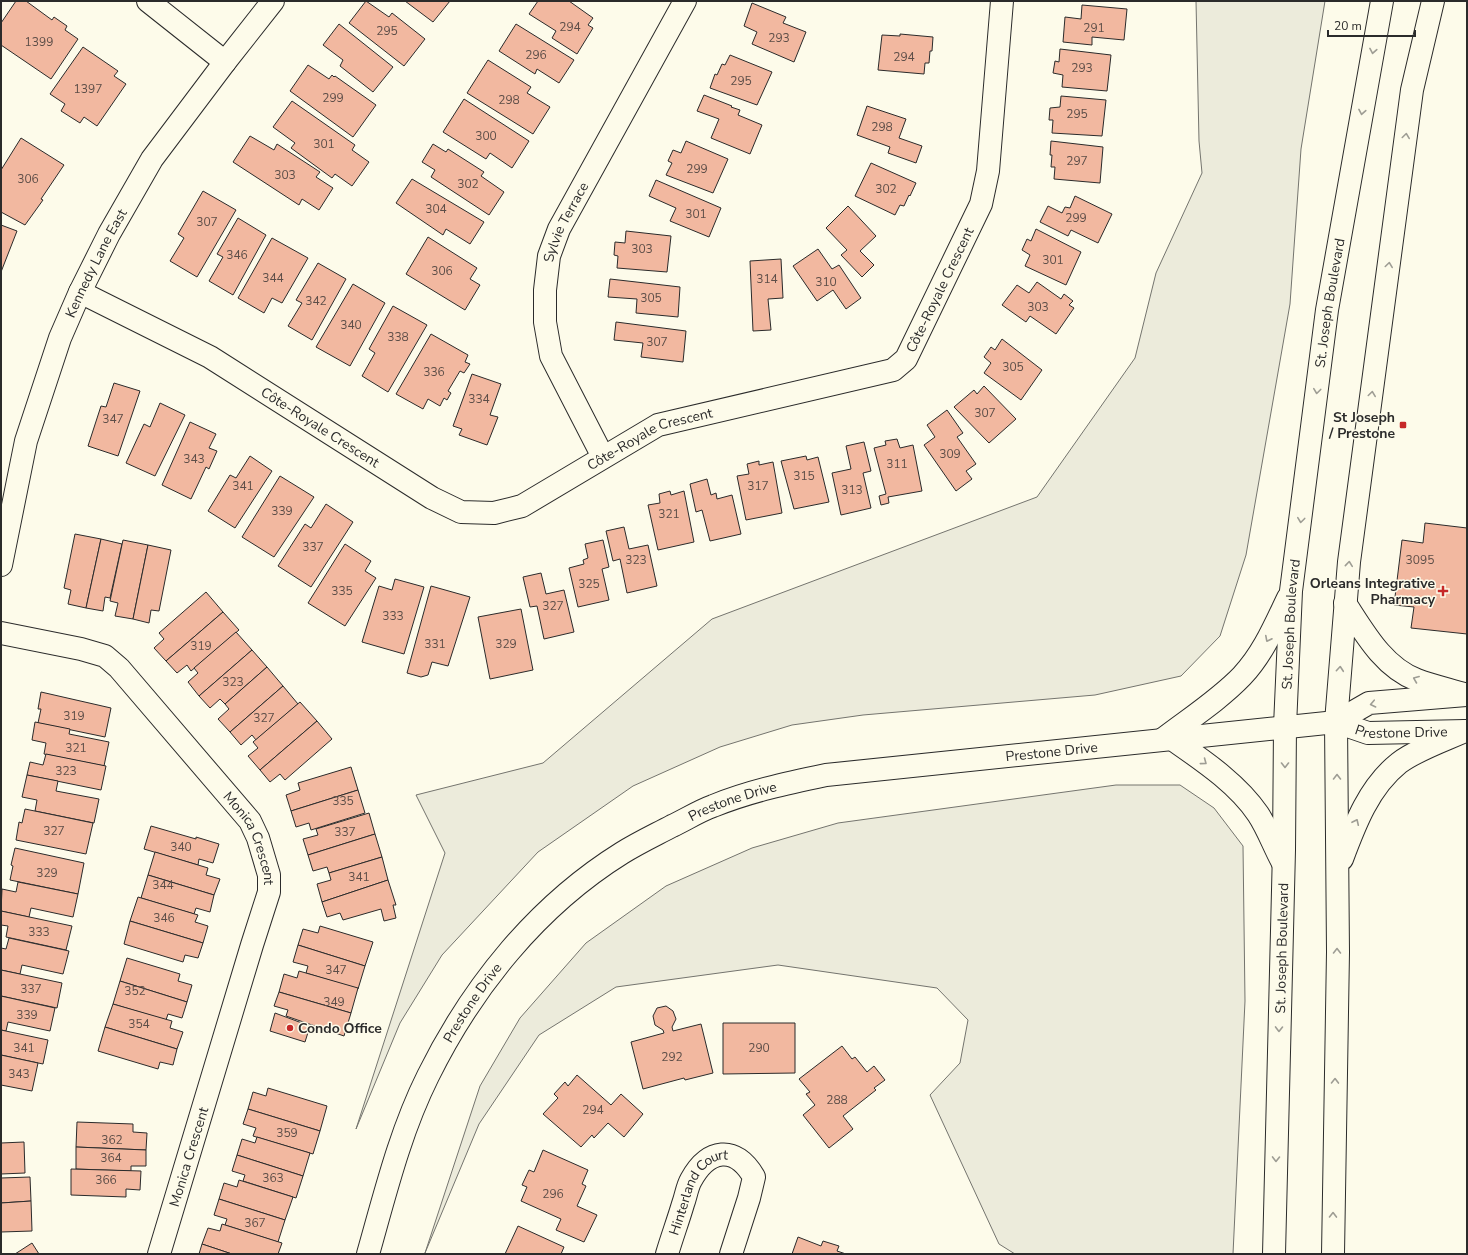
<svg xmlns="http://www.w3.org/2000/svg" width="1468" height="1255" font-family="'Nunito Sans',sans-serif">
	<rect width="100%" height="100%" fill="#fdfbea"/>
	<g fill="#ecebdb" stroke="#74746e">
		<path d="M1196,1H1325L1301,149L1290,304L1246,555L1220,636L1181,676L1095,695L863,715L792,725L720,747L633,786L538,852L442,955L400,1023L356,1129L445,853L416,795L543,763L712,619L1037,497L1135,358L1156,273L1202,173L1199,141Z"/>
		<path d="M1116,785H1180L1214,808L1243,846L1245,1001L1233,1254H1015L999,1244L930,1095L960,1063L968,1020L937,988L778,965L616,987L539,1035L479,1124L425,1253L480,1086L520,1018L586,943L666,886L752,848L838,823Z"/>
	</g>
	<g fill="#f2b8a0" stroke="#2b2b2b">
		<path d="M16,1H26L52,20L54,17L67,26L65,30L78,39L51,79L1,45V23Z"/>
		<path d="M366,1L389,17L392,13L425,39L404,66L349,23Z"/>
		<path d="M405,1H450L433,22Z"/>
		<path d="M538,1H569L593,18L588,25L593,28L577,54L552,38L556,31L529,14Z"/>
		<path d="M752,3L786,17L783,23L806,32L794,62L752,44L757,32L744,26Z"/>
		<path d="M1082,5L1127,9L1124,40L1092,37V45L1063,42L1065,17L1081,19Z"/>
		<path d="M339,24L393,67L373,92L340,66L343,60L323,45Z"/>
		<path d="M516,24L574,60L559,83L537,69L535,74L499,51Z"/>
		<path d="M900,34L933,37L932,51H930L929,63H925L924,74L878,70L882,35L900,36Z"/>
		<path d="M83,47L118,71L114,76L126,84L97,126L84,117L80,123L61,111L65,104L50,94Z"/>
		<path d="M1060,49L1111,55L1107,91L1062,87L1063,75L1053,73L1055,61L1059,62Z"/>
		<path d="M730,55L772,72L757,105L710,88L715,74L717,75L722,64L725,65Z"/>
		<path d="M488,60L531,87L527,93L550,107L533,134L467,93Z"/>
		<path d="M308,65L329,79L332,75L334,77L335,76L376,105L353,137L290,91Z"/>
		<path d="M704,95L732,106L731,107L740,110L738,115L762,125L750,154L711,138L719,119L697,111Z"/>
		<path d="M1061,96L1106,100L1102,136L1052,133L1053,120H1049L1050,108L1060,107Z"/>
		<path d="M464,99L529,141L512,168L490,153L486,159L443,132Z"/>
		<path d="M292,101L355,145L352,150L369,162L352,186L335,174L332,178L291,148L295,143L273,127Z"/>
		<path d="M867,106L906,119L899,138L922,146L916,163L888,153L890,147L857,135Z"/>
		<path d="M250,136L274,150L277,144L320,172L316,177L333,188L319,210L302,199L299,205L233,162Z"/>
		<path d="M21,138L64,165L41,199L43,200L25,225L1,212V170Z"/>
		<path d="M686,141L728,159L713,193L666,175L672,163L668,161L673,150L681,153Z"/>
		<path d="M1051,141L1103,147L1100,183L1054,179L1055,167H1051L1052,155H1050Z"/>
		<path d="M433,144L446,152L448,149L484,172L481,176L504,192L489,215L431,177L435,170L422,162Z"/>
		<path d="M871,163L916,183L910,196L909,195L904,206L900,205L895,215L855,196Z"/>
		<path d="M412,179L484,222L470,244L446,229L443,235L396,203Z"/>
		<path d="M656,180L721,208L709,237L670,221L676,208L649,196Z"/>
		<path d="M203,191L236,210L197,277L170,261L184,238L178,234Z"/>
		<path d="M1075,196L1112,214L1098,243L1071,230L1068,236L1040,222L1048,206L1062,213L1065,207L1070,208Z"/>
		<path d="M848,206L876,236L860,251L874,265L862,277L841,255L847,250L826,228Z"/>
		<path d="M238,218L266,235L233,295L209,281L223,257L217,254Z"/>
		<path d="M1,225L17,231L1,272Z"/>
		<path d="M1036,229L1081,252L1066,285L1025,266L1030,255L1022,250L1027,239L1031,241Z"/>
		<path d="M626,231L671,236L667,272L617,268L618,256L614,255L615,242L625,243Z"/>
		<path d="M428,237L477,268L470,279L480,285L465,310L406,274Z"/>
		<path d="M272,238L308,258L282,303L272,298L264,313L238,298Z"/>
		<path d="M818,249L832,269L839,265L861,298L846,309L833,290L817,301L793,266Z"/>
		<path d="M781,259L783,298L768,299L771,330L753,331L750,261Z"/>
		<path d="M318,263L346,279L312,340L288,326L302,303L296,300Z"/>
		<path d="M610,279L680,287L678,317L636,313L637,299L608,297Z"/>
		<path d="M1037,282L1061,299L1064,294L1073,301L1069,305L1074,308L1056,334L1030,316L1026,322L1002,305L1017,285L1029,293Z"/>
		<path d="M353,284L385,303L350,366L316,347Z"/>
		<path d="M393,306L427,325L388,392L362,376L375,353L369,349Z"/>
		<path d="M616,322L686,331L683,362L641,357L643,343L614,340Z"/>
		<path d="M431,334L468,355L465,362L470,364L464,373L460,371L448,391L451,393L447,400L444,398L440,406L428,399L423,409L396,394Z"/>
		<path d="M1002,339L1042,370L1021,400L984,373L991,363L984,357L991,347L995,350Z"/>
		<path d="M472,374L501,384L490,415L498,417L487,445L459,435L462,429L453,426Z"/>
		<path d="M114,383L140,391L118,456L88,446L101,406L106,407Z"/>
		<path d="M984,386L1016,419L989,443L954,407L974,390L977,394Z"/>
		<path d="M160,403L185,415L155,476L126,463L144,424L150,427Z"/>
		<path d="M947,410L963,433L957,437L976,464L966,471L972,479L956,491L924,445L935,437L927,425Z"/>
		<path d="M190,422L216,434L209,448L217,451L209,469L206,467L191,499L162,485Z"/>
		<path d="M897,439L900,448L913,445L922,491L888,497L889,503L881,505L879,496L886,494L874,448L886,445L885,441Z"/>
		<path d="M864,442L871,471L863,473L871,508L841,515L832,473L851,469L846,446Z"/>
		<path d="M250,456L272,471L235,528L208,511L230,475L236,478Z"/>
		<path d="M806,456L807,460L818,457L829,502L794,509L781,461Z"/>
		<path d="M759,461V465L773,462L782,513L746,520L737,476L749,474L747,464Z"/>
		<path d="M280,476L314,497L274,557L242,537Z"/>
		<path d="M707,479L711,495L716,493L717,499L732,495L741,534L710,541L702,510L696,512L690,484Z"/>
		<path d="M670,491L671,495L684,491L694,542L658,550L648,505L660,503L659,494Z"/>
		<path d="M326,504L353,522L311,587L278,566L305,524L311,528Z"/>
		<path d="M1425,523L1467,528V634L1411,628L1414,607L1394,605L1402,540L1423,543Z"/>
		<path d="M624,527L629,549L648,545L657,586L627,593L620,559L613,561L606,531Z"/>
		<path d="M75,534L101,539L86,608L68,604L71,590L64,588Z"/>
		<path d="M101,539L122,544L110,598L105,597L103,611L86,608Z"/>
		<path d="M123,540L148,545L133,619L115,616L118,603L110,601Z"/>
		<path d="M603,540L609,567L602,569L609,600L578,607L569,568L584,564L583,560L588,558L585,544Z"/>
		<path d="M345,544L371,561L365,571L376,578L345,626L308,603Z"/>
		<path d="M148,545L171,550L159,611L151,610L149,623L133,619Z"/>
		<path d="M541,573L546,594L564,590L574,632L544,639L537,606L530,607L523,577Z"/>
		<path d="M395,579L424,587L404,654L362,642L379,586L392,590Z"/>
		<path d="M431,586L470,597L448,666L432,662L428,675L421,677L407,673Z"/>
		<path d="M206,592L223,612L166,661L154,648L164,639L159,633Z"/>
		<path d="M521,609L533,670L490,679L478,617Z"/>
		<path d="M223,612L239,630L191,671L187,665L177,673L166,661Z"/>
		<path d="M236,632L252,650L199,696L188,682L198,673L194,668Z"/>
		<path d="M252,650L267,667L225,704L220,699L210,708L199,696Z"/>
		<path d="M267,667L283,686L230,732L218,719L229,709L225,704Z"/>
		<path d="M283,686L298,704L256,740L252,735L241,745L230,732Z"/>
		<path d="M41,692L111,708L105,737L38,723L41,709H38Z"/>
		<path d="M300,702L317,721L260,770L248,756L258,748L253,742Z"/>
		<path d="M317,721L332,739L285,780L280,774L270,782L260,770Z"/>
		<path d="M35,722L70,729L69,734L109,742L104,766L44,754L46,743L32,740Z"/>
		<path d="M46,754L106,766L101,790L27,775L30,762L43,765Z"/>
		<path d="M351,767L358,790L291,811L286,795L300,790L298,783Z"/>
		<path d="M27,775L58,781L56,791L99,799L94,823L35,811L37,800L22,797Z"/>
		<path d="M358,790L365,813L311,830L309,823L296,827L291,811Z"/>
		<path d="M25,809L93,823L86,854L16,840L19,822L22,823Z"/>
		<path d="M369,813L375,834L308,855L303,839L318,835L316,829Z"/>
		<path d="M151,826L196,839V837L219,844L213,863L199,859L198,865L144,849Z"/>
		<path d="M375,834L382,857L329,873L327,867L313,871L308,855Z"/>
		<path d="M15,848L84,863L78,894L10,880L13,866L11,865Z"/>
		<path d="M155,852L208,868L206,875L220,879L214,895L148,875Z"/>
		<path d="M382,857L388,880L322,902L317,884L331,880L329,873Z"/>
		<path d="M148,875L214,895L210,912L196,908L194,914L141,898Z"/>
		<path d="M388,880L396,905H393L396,918L384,921L381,909L343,920L340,913L327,917L322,902Z"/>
		<path d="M18,882L78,894L73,917L31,908L29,917L1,911L2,889L16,892Z"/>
		<path d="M138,897L198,915L195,922L208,926L203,943L130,921Z"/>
		<path d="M1,911L72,926L66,950L6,937L8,926L1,925Z"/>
		<path d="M130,921L203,943L198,958L185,955L183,962L124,944Z"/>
		<path d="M320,926L373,942L365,966L298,945L303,929L318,933Z"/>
		<path d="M9,938L69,951L63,974L22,965L20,974L1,970V948L6,949Z"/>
		<path d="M298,945L365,966L358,989L306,973L308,966L293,962Z"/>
		<path d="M127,958L180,974L178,981L192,985L187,1002L120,981Z"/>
		<path d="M1,970L62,983L57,1008L1,996Z"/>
		<path d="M299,971L358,988L351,1013L279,992L284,974L297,978Z"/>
		<path d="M120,981L187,1002L182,1018L168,1014L166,1020L113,1004Z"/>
		<path d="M279,992L351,1013L344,1036L286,1016L288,1010L274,1006Z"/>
		<path d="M1,996L55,1008L50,1031L8,1022L6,1031L1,1030Z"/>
		<path d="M113,1004L172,1021L170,1028L183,1032L177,1049L105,1027Z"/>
		<path d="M666,1006L673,1011L676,1019L672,1027L673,1031L701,1024L713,1073L685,1080L684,1078L643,1089L631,1042L664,1033L663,1030L655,1025L653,1016L657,1008Z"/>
		<path d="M275,1013L310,1026L305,1042L270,1031Z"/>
		<path d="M723,1023H795V1073L723,1074Z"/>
		<path d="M105,1027L177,1049L173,1065L160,1062L158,1069L98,1051Z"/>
		<path d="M1,1030L48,1040L43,1064L1,1055Z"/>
		<path d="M842,1046L852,1059L855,1057L867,1072L874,1066L885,1080L874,1088L876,1090L843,1116L853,1129L829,1148L803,1115L815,1105L806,1094L810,1092L799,1079Z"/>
		<path d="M1,1055L38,1063L32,1091L1,1085Z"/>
		<path d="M577,1075L611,1105L621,1094L643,1114L624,1137L608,1123L594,1138L592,1135L581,1147L543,1114L558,1098L554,1094L565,1082L568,1086Z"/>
		<path d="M268,1088L327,1106L320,1131L248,1109L253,1092L266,1096Z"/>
		<path d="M248,1109L320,1131L313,1154L253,1136L256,1128L243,1124Z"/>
		<path d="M77,1122L133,1124V1132L147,1133L146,1150L76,1147Z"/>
		<path d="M257,1137L310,1153L303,1176L237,1155L242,1139L255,1143Z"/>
		<path d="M24,1142L25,1173L1,1174V1143Z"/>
		<path d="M76,1147L146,1150V1166H131V1171L76,1169Z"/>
		<path d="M543,1150L588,1170L582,1184L586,1186L577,1206L597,1215L584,1242L556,1230L561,1219L521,1201L527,1187L522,1185L529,1170L534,1172Z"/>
		<path d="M237,1155L303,1176L296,1198L243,1181L245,1175L232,1171Z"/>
		<path d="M71,1169L141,1171L140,1190L126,1189V1197L71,1195Z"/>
		<path d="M30,1177L31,1201L1,1203V1178Z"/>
		<path d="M239,1180L293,1197L285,1220L219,1199L224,1183L237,1187Z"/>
		<path d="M219,1199L285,1220L278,1242L225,1225L227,1219L214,1215Z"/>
		<path d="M31,1201L32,1231L1,1232V1203Z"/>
		<path d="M222,1224L282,1243L278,1254H232L202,1244L208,1228L220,1231Z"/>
		<path d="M518,1226L564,1247L561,1254H505Z"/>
		<path d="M798,1237L821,1246L823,1241L839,1246L837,1251L846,1254H792Z"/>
		<path d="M32,1243L39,1254H15Z"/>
		<path d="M202,1244L232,1254H199Z"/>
	</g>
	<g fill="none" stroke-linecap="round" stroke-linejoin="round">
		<defs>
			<g id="minor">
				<path d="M148,1L225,62"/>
				<path id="s1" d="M80,292L210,357L432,498L461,512L494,513L522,506L658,425L893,370L906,359L981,204L988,171L1002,1"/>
				<path id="s2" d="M603,457L551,356L545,322V290L549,256L559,229L685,1"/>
				<path id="s3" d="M1,565L26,441L60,338L80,292L109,234L152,159L225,62L273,1"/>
				<path id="s4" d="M1,633L81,649L105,656L119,668L250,821L258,838L269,875V892L252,945L159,1254"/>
				<path id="s5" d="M667,1254C672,1237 678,1221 683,1204C686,1196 687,1187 691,1180C708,1149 735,1144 754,1177L749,1198L731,1254"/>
			</g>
			<g id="tertiary">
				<path d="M1336,722L1369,703L1466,695"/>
				<path id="s6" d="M368,1254C385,1194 400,1132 428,1076C472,987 537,906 622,853C638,843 655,835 672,826C685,820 699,811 713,806C750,791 788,783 826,775L1336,722L1368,733L1466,731"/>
			</g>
			<g id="primary">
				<path d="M1345,603C1364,632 1383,667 1417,680C1433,686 1451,690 1467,695"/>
				<path d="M1163,739C1189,719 1219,700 1242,676C1263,654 1275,625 1288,598"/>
				<path d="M1172,739C1202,760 1237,783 1258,814C1268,829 1274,847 1283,863"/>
				<path d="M1342,859C1355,824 1369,787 1399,763C1416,750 1445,740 1465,731"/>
				<path id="s7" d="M1274,1254L1284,850L1285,726L1291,591L1327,310L1382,1"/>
				<path d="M1333,1254L1338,952L1336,722L1349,562L1412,90L1433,1"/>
			</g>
		</defs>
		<use href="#minor" stroke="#2b2b2b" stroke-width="24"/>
		<use href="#tertiary" stroke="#2b2b2b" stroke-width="24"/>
		<use href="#primary" stroke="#2b2b2b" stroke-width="24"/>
		<use href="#minor" stroke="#fdfbea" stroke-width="22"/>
		<use href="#tertiary" stroke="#fdfbea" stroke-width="22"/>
		<use href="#primary" stroke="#fdfbea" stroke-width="22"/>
	</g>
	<defs><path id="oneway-chevron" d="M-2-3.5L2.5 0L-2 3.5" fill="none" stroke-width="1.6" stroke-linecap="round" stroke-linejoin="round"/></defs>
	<g stroke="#9e9d94">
		<use href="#oneway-chevron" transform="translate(1373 51) rotate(100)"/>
		<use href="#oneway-chevron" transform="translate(1362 112) rotate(100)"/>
		<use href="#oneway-chevron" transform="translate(1406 136) rotate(-82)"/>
		<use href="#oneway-chevron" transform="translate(1389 265) rotate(-82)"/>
		<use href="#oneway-chevron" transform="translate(1317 391) rotate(97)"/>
		<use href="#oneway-chevron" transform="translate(1372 394) rotate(-82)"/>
		<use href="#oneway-chevron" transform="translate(1301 520) rotate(97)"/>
		<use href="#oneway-chevron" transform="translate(1349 564) rotate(-84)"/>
		<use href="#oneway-chevron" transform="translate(1268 639) rotate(117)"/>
		<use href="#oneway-chevron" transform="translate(1340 669) rotate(-85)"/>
		<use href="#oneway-chevron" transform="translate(1416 679) rotate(-158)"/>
		<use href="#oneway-chevron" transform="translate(1373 704) rotate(168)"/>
		<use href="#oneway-chevron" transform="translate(1204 762) rotate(37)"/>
		<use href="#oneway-chevron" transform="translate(1285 765) rotate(90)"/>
		<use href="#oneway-chevron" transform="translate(1337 777) rotate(-90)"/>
		<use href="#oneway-chevron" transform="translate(1356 822) rotate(-65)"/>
		<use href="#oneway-chevron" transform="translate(1337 951) rotate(-90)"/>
		<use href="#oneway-chevron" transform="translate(1279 1029) rotate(91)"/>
		<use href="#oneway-chevron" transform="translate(1335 1081) rotate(-89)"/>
		<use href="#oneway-chevron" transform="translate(1276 1159) rotate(91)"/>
		<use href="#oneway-chevron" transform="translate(1333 1215) rotate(-89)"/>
	</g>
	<g fill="#c62828" stroke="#fdfbea" stroke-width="1.5">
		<rect x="1399" y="421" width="8" height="8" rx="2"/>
		<path d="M1441 585h4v4h4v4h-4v4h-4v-4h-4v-4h4z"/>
		<circle cx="290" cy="1028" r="4"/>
	</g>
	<g text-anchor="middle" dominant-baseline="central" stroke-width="3" stroke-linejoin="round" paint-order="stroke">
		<g font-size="12" fill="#5d4e48">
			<text x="570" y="27">294</text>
			<text x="1094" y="28">291</text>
			<text x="387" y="31">295</text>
			<text x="779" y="38">293</text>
			<text x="39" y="42">1399</text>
			<text x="536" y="55">296</text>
			<text x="904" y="57">294</text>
			<text x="1082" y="68">293</text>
			<text x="741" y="81">295</text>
			<text x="88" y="89">1397</text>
			<text x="333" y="98">299</text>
			<text x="509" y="100">298</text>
			<text x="1077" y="114">295</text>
			<text x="882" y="127">298</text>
			<text x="486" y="136">300</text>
			<text x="324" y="144">301</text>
			<text x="1077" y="161">297</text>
			<text x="697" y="169">299</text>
			<text x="285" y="175">303</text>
			<text x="28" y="179">306</text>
			<text x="468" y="184">302</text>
			<text x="886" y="189">302</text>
			<text x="436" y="209">304</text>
			<text x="696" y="214">301</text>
			<text x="1076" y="218">299</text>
			<text x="207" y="222">307</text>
			<text x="642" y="249">303</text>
			<text x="237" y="255">346</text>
			<text x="1053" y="260">301</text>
			<text x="442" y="271">306</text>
			<text x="273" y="278">344</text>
			<text x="767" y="279">314</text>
			<text x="826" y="282">310</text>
			<text x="651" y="298">305</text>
			<text x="316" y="301">342</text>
			<text x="1038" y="307">303</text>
			<text x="351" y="325">340</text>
			<text x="398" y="337">338</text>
			<text x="657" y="342">307</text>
			<text x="1013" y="367">305</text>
			<text x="434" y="372">336</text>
			<text x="479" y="399">334</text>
			<text x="985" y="413">307</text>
			<text x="113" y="419">347</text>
			<text x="950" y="454">309</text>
			<text x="194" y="459">343</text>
			<text x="897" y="464">311</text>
			<text x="804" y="476">315</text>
			<text x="243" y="486">341</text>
			<text x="758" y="486">317</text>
			<text x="852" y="490">313</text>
			<text x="282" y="511">339</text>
			<text x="669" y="514">321</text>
			<text x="313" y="547">337</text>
			<text x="636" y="560">323</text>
			<text x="1420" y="560">3095</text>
			<text x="589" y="584">325</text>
			<text x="342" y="591">335</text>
			<text x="553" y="606">327</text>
			<text x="393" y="616">333</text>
			<text x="435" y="644">331</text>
			<text x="506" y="644">329</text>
			<text x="201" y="646">319</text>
			<text x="233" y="682">323</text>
			<text x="74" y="716">319</text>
			<text x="264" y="718">327</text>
			<text x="76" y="748">321</text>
			<text x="66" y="771">323</text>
			<text x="343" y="801">335</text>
			<text x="54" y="831">327</text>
			<text x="345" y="832">337</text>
			<text x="181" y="847">340</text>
			<text x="47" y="873">329</text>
			<text x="359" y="877">341</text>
			<text x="163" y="885">344</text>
			<text x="164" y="918">346</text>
			<text x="39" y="932">333</text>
			<text x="336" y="970">347</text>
			<text x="31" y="989">337</text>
			<text x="135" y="991">352</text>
			<text x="334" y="1002">349</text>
			<text x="27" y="1015">339</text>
			<text x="139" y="1024">354</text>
			<text x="24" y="1048">341</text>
			<text x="759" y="1048">290</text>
			<text x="672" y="1057">292</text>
			<text x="19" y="1074">343</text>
			<text x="837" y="1100">288</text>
			<text x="593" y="1110">294</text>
			<text x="287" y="1133">359</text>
			<text x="112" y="1140">362</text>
			<text x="111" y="1158">364</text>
			<text x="273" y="1178">363</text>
			<text x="106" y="1180">366</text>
			<text x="553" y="1194">296</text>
			<text x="255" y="1223">367</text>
		</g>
		<g font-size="14" fill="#2b2b2b" stroke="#fdfbea">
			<text stroke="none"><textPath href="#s2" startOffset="252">Sylvie Terrace</textPath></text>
			<text stroke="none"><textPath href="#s3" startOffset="318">Kennedy Lane East</textPath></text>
			<text stroke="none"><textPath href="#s1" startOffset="996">Côte-Royale Crescent</textPath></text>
			<text stroke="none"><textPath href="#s7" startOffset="954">St. Joseph Boulevard</textPath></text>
			<text stroke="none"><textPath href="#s1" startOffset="276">Côte-Royale Crescent</textPath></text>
			<text stroke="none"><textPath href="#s1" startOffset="648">Côte-Royale Crescent</textPath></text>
			<text stroke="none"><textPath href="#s7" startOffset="630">St. Joseph Boulevard</textPath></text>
			<text stroke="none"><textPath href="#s6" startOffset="1287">Prestone Drive</textPath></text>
			<text stroke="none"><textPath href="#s6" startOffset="934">Prestone Drive</textPath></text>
			<text stroke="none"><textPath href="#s6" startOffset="610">Prestone Drive</textPath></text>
			<text stroke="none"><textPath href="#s4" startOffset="342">Monica Crescent</textPath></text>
			<text stroke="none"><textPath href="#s7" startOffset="306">St. Joseph Boulevard</textPath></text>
			<text stroke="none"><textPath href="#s6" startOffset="274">Prestone Drive</textPath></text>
			<text transform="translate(189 1157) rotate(-73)">Monica Crescent</text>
			<text stroke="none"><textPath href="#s5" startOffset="73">Hinterland Court</textPath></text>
		</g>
		<g font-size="14" font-weight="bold" fill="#2b2b2b" stroke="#fdfbea" text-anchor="end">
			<text x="1395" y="417">St Joseph<tspan x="1395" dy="16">/ Prestone</tspan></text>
			<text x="1435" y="583">Orleans Integrative<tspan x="1435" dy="16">Pharmacy</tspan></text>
			<text x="298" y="1028" text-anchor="start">Condo Office</text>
		</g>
	</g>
	<rect width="1468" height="1255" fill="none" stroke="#2b2b2b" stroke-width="4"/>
	<path d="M1328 30v6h87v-6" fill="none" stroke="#2b2b2b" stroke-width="2"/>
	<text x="1334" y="30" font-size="12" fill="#2b2b2b" stroke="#fdfbea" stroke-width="3" paint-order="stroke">20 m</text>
</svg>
